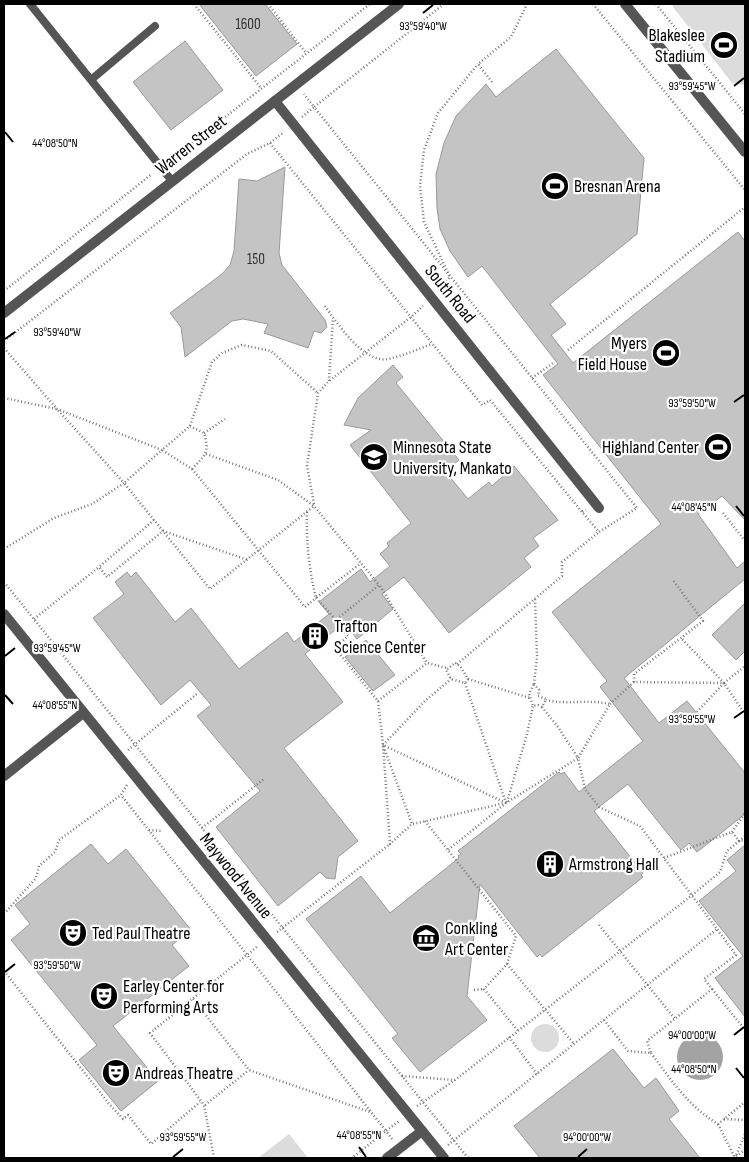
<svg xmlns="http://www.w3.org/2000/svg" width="749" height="1162" font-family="'Sofia Sans Condensed',sans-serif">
	<rect width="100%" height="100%" fill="#fff"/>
	<g fill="#dcdcdc">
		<path d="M673,4H745V85L732,83L673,7Z"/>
		<circle cx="545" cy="1038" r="14"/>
		<path d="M289,1134L308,1158H258Z"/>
	</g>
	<circle fill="#a3a3a3" cx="700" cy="1057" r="23"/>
	<g fill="#c4c4c4" stroke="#999">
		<path d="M199,4H265L297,44L256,76Z"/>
		<path d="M185,41L223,90L171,130L133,82Z"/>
		<path d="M556,49L644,158L637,234L550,304L566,324L551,335L573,363L738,232L745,241V520L722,496L698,514L737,568L745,561V579L624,678L659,723L687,701L745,773V814L697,852L689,843L681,850L628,784L594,811L643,873L641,875L643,877L542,957L540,954L537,957L480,884L467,996L487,1020L420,1072L392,1038L398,1034L306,919L361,876L390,913L459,858L458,856L461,854L458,851L559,772L561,774L564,772L579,792L643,741L600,687L607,681L552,612L661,524L543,375L558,364L482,266L468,277L450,251L440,229L437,208L436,174L444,143L456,116L486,84L496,97Z"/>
		<path d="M285,167L279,253L282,265L325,320L327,327L321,333L314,331L308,348L264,333L268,324L243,319L232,321L185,357L181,327L170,313L222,274L230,265L234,251L239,179L257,181Z"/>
		<path d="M393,365L403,377L396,383L459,460L453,465L449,476L468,499L489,482L492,486L514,466L558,520L533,538L539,546L524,558L531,567L449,633L404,577L382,594L393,609L357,639L344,623L305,654L343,702L284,748L358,841L338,857L335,879L326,878L320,872L278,906L216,827L260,791L197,716L211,705L190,680L161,705L93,618L124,594L115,582L127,572L131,577L136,572L175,622L191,608L239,669L287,632L294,642L329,614L319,602L361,569L370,582L390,566L380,554L389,546L387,543L411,523L350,445L371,430L344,425L358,398Z"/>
		<path d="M745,603V651L736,660L712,635Z"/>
		<path d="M366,640L395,675L373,691L345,657Z"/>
		<path d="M91,844L108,864L126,849L191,930L172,945L189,966L113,1026L158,1081L121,1111L79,1060L97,1045L11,940L30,924L15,905Z"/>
		<path d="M745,845V1017L715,978L743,956L699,901L736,871L727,860Z"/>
		<path d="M613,1049L644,1088L656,1078L679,1111L669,1119L700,1158H540L514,1126Z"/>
	</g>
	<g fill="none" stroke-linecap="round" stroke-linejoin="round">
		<g stroke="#777" stroke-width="2.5" stroke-dasharray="1 2.5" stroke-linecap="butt">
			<path d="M194,4L261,88"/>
			<path d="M268,4L306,53"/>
			<path d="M444,4L314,107L637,508L599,532L582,512L586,510"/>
			<path d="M593,4L745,190"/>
			<path d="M656,4L745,114"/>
			<path d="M492,82L478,64L511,37L527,4"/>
			<path d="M302,117L314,107L304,94"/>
			<path d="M270,143L482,405L490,400L582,512"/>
			<path d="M170,160L370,4"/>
			<path d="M439,289L450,277L424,222L420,186L424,150L438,113L478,64"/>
			<path d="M4,291L152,174"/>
			<path d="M325,306C337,323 364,364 388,359C403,356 418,349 432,344"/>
			<path d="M4,341L247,154L270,143L284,132"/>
			<path d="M4,348L57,409L162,450L124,483L210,589L314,506"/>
			<path d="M568,350L745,207"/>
			<path d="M532,378L553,363"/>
			<path d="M329,381L333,318"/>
			<path d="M4,398L57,409L124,483L92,504L54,518L4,549"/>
			<path d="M190,426L204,433C210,453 205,455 192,469L162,450L190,426L212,362L222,353L242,345L271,351L318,393"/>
			<path d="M204,433L225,419"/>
			<path d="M206,454L278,480L314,506L379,585L336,620L348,636L335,648L378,701L383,745L412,824L390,844L383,745L506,803"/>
			<path d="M192,469L305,607L316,598L336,620"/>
			<path d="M314,504L307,466L318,393L329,381L411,317L423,306"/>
			<path d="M307,512C306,541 309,570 316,598L361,563"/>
			<path d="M723,513L745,541"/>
			<path d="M154,520L99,567L107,577L163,531L248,560"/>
			<path d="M4,582L468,1158"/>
			<path d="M380,586L427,663"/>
			<path d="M34,619L99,567"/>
			<path d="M455,663L460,666L468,679L465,683L451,679L446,670Z"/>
			<path d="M457,664L562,576V562L599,532"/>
			<path d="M468,679L530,698"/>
			<path d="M634,682V674L703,621L673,580"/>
			<path d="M465,683L506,803"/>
			<path d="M724,683L745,666"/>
			<path d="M534,684L537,657L535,599"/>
			<path d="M534,684L539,690L538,696L546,699L542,707L538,705L533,706L529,694Z"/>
			<path d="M378,701L427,663L447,668"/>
			<path d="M610,704L634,682L724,683L681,638"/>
			<path d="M542,707L558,727L578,758L610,704C588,699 567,705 546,700"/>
			<path d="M697,712L724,683L745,714"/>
			<path d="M383,745L425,701L451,679"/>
			<path d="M128,750L198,693"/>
			<path d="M127,785L121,795L386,1131L352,1158"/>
			<path d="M507,802L527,734L533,706"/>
			<path d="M425,821L516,936L507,964L484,989L518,1031"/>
			<path d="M413,824L505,803"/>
			<path d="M202,828L264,779"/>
			<path d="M149,830L163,831"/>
			<path d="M732,832L745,813"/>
			<path d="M745,836L739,841L745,840"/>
			<path d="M4,914L36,878L39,866L55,852L59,840L121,795"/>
			<path d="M599,925L675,1019"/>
			<path d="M277,932L390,844"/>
			<path d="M507,964L574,1044"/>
			<path d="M4,971L110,1105L123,1119L128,1115L151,1144L200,1102"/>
			<path d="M712,989L745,1030"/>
			<path d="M474,990L484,989"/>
			<path d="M193,999L249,1070L370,1112"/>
			<path d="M604,1020L628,1051L651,1053L647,1041L712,989L704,979L736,955L717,929"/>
			<path d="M509,1037L537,1074"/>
			<path d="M651,1053C671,1080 689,1107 718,1124L745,1102"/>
			<path d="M402,1076L455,1080"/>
			<path d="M205,1105L249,1070"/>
			<path d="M417,1106L455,1080L691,896L720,872L727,851L739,841L732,832L664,858"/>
			<path d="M724,1119L745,1120"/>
			<path d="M718,1124L735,1158"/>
			<path d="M392,1139L386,1131L399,1121"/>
			<path d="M448,1145L717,929L640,826L599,807L585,789L578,758L506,803L448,850"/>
			<path d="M736,1156L745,1150"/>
			<path d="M214,1158L204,1105L150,1033L258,946"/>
			<path d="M735,1158L745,1134"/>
		</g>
		<g stroke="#555" stroke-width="8">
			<path d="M30,4L172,181"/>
			<path d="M92,79L155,26"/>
		</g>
		<g stroke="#555" stroke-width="10">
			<path d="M275,101L599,508"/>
			<path d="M4,614L444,1158"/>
			<path d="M4,776L83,713"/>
			<path d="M387,1158L422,1131"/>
		</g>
		<g stroke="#555" stroke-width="10">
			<path d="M625,4L745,152"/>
			<path d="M4,313L399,4"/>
		</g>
	</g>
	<path fill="none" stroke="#000" stroke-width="2" d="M423,13L433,5M734,86L744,78M5,132L13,142M5,339L15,332M734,402L744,395M736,506L744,516M5,656L15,648M5,695L13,704M734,718L744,711M5,972L15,964M734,1035L744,1027M736,1068L744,1078M359,1147L366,1157M173,1157L183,1149M578,1157L587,1149"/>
	<defs>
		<symbol id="stadium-disc" viewBox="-11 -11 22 22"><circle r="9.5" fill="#000" stroke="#fff"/><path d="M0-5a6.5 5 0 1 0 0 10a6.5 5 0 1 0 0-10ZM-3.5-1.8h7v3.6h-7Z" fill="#fff"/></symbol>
		<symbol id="university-disc" viewBox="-11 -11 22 22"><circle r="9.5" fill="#000" stroke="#fff"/><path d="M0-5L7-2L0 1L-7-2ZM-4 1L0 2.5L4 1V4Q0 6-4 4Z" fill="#fff"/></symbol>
		<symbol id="building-disc" viewBox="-11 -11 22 22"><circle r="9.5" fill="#000" stroke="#fff"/><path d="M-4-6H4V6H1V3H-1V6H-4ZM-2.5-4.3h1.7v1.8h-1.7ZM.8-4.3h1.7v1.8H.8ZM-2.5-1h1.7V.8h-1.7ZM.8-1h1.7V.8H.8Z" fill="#fff"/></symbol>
		<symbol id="theatre-disc" viewBox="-11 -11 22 22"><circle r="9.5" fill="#000" stroke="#fff"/><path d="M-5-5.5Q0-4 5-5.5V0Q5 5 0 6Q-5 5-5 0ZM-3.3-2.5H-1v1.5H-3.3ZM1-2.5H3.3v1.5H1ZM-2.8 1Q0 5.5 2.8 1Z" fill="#fff"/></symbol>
		<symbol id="museum-disc" viewBox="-11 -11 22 22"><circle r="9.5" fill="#000" stroke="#fff"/><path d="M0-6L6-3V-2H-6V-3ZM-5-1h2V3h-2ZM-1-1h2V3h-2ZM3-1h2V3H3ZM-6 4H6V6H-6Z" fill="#fff"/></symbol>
	</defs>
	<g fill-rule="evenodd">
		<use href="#stadium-disc" x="708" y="29" width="32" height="32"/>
		<use href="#stadium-disc" x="539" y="170" width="32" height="32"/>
		<use href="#stadium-disc" x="650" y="337" width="32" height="32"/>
		<use href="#stadium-disc" x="702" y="431" width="32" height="32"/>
		<use href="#university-disc" x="358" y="441" width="32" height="32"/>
		<use href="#building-disc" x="299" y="620" width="32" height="32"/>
		<use href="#building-disc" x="534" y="848" width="32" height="32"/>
		<use href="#theatre-disc" x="57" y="917" width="32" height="32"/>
		<use href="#museum-disc" x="410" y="922" width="32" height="32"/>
		<use href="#theatre-disc" x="88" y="980" width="32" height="32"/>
		<use href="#theatre-disc" x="100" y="1057" width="32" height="32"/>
	</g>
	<g text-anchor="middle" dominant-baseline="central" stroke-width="4.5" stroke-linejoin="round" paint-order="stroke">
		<g font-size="15" fill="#313131">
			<text x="248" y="24">1600</text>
			<text x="256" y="259">150</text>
		</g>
		<g font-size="18" fill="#000" stroke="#fff" text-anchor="start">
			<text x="705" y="35" text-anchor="end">Blakeslee<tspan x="705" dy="21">Stadium</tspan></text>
			<text x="574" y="186">Bresnan Arena</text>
			<text x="647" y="343" text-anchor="end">Myers<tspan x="647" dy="21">Field House</tspan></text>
			<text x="393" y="447">Minnesota State<tspan x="393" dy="21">University, Mankato</tspan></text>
			<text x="699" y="447" text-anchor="end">Highland Center</text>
			<text x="334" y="626">Trafton<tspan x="334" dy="21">Science Center</tspan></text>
			<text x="569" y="864">Armstrong Hall</text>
			<text x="445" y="928">Conkling<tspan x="445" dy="21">Art Center</tspan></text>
			<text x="92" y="933">Ted Paul Theatre</text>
			<text x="123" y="986">Earley Center for<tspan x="123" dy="21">Performing Arts</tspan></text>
			<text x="135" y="1073">Andreas Theatre</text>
		</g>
		<g font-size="18" fill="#000" stroke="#fff">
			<text transform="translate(191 145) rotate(-38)">Warren Street</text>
			<text transform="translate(450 294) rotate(51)">South Road</text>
			<text transform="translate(236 876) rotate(51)">Maywood Avenue</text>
		</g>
	</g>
	<g font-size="12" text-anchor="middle" fill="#000" stroke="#fff" stroke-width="4.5" stroke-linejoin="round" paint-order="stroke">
		<text x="423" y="30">93°59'40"W</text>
		<text x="692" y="90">93°59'45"W</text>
		<text x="55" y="147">44°08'50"N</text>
		<text x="57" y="336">93°59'40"W</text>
		<text x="692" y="407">93°59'50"W</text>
		<text x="694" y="511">44°08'45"N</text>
		<text x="57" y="652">93°59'45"W</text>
		<text x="55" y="709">44°08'55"N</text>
		<text x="692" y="723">93°59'55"W</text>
		<text x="57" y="969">93°59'50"W</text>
		<text x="692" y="1039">94°00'00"W</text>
		<text x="694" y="1073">44°08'50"N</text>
		<text x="359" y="1139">44°08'55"N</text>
		<text x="183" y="1141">93°59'55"W</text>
		<text x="587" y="1141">94°00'00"W</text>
	</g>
	<rect width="749" height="1162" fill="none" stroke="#000000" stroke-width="10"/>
</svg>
